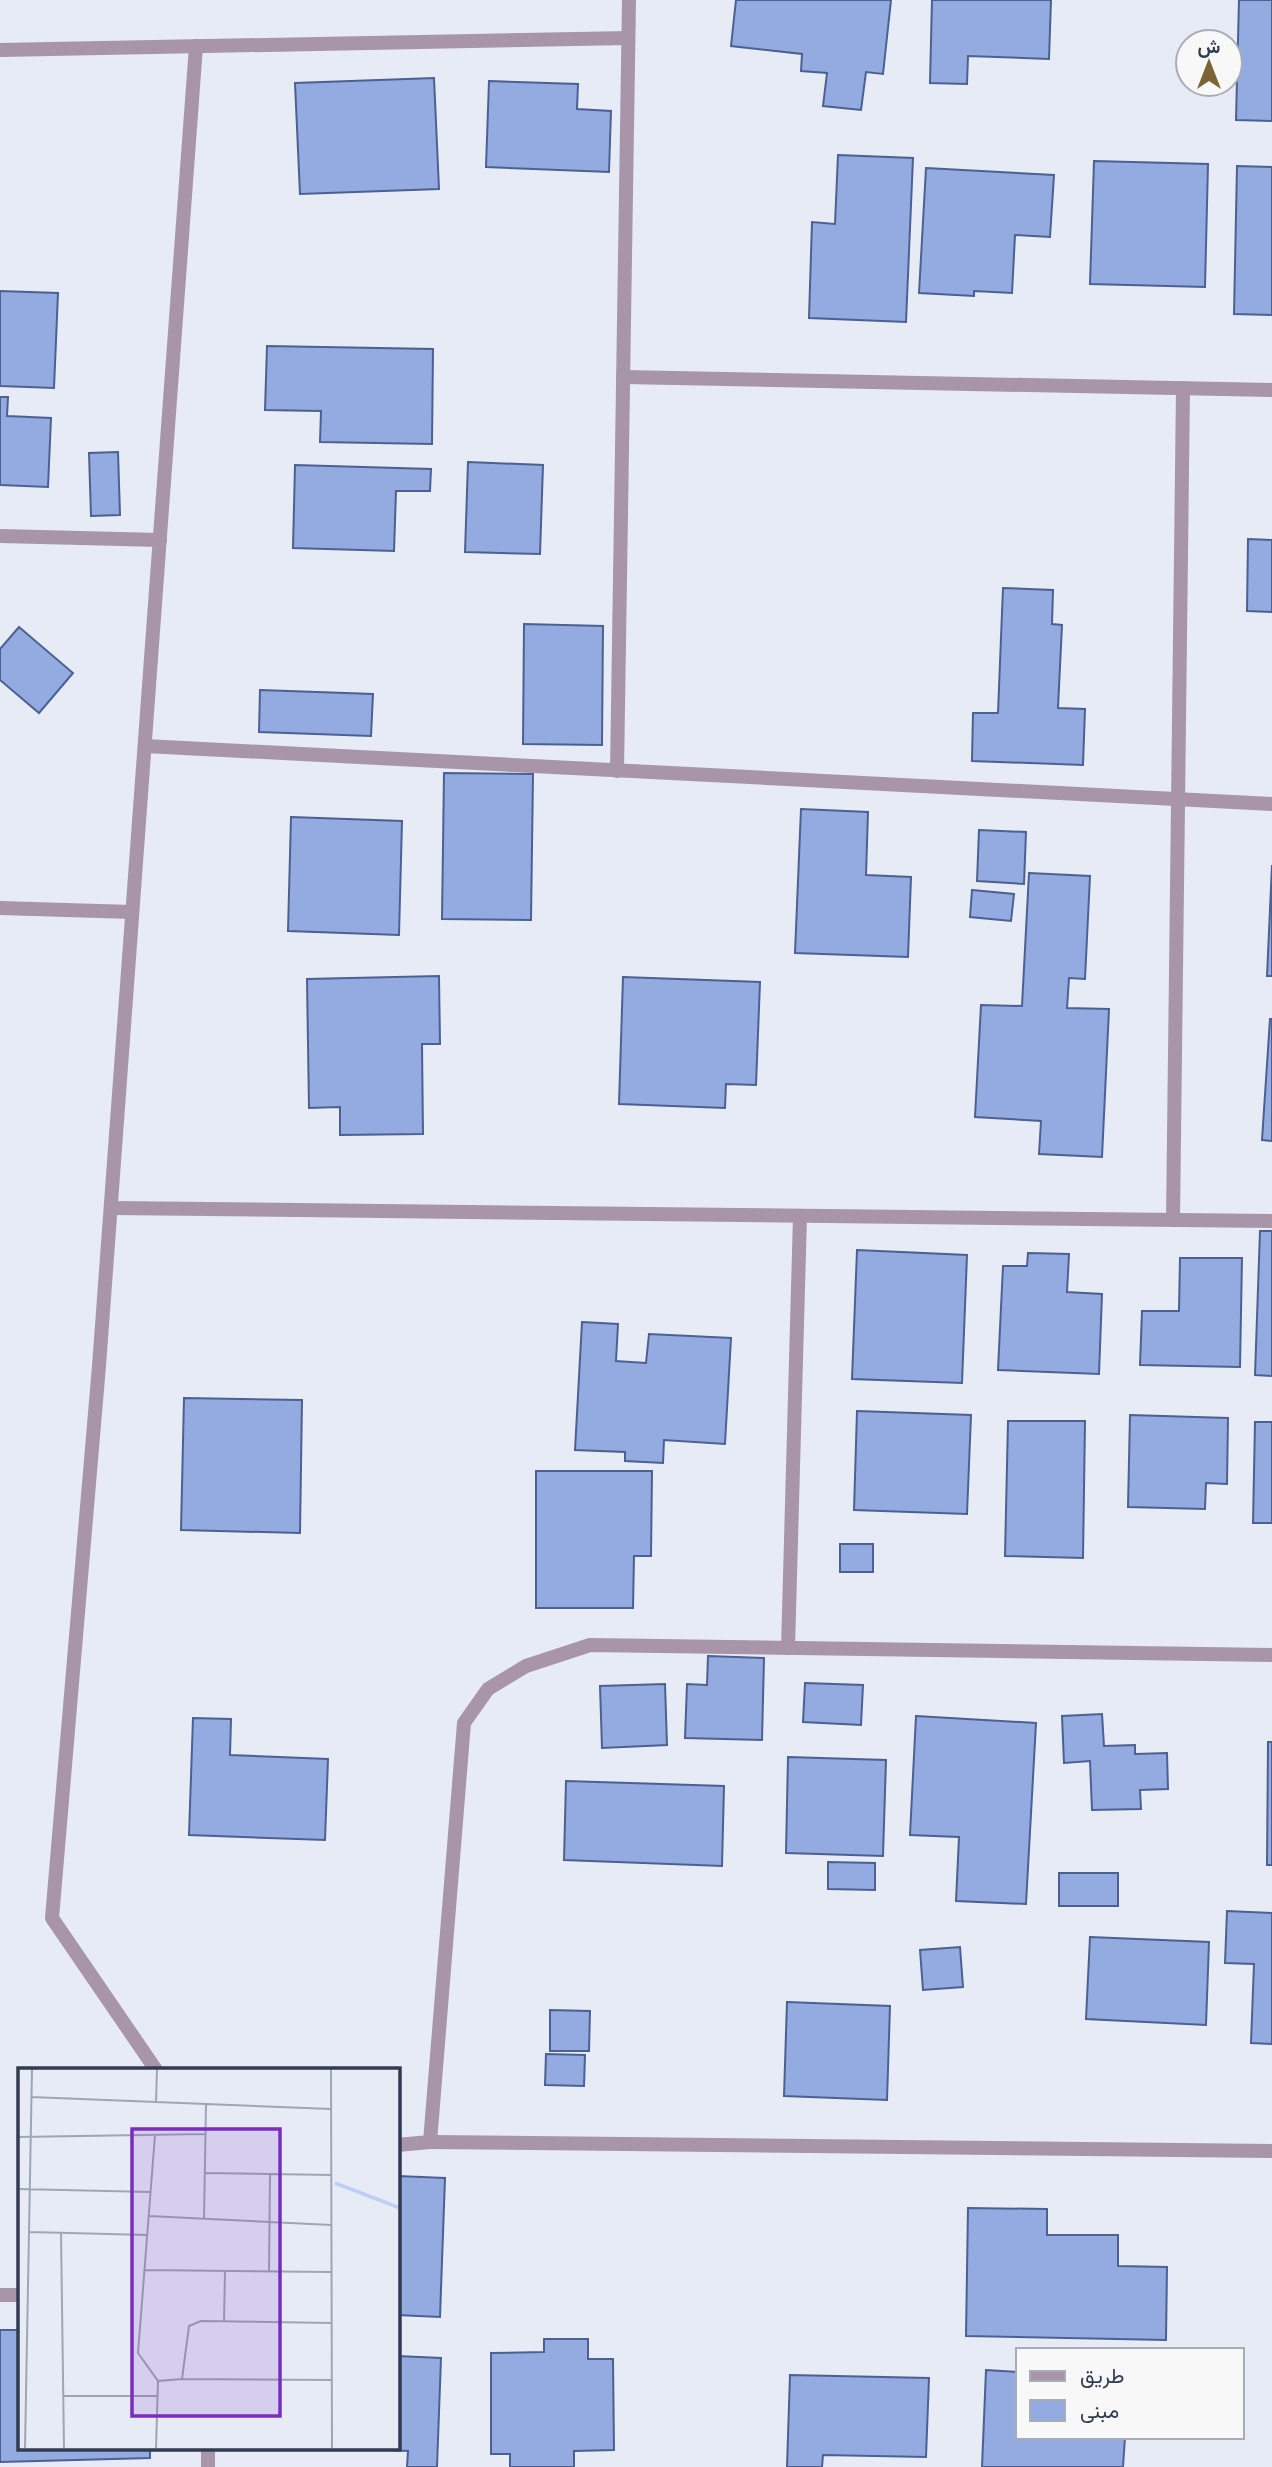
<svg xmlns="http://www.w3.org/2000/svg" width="1272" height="2467" font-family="'Fira Sans Condensed',Vazirmatn,sans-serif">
	<rect width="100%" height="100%" fill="#e6ebf6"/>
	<g fill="#93abe0" stroke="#4c6191" stroke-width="2">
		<path d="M736,0H891L883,74L866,72L861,110L823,106L827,73L801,71L802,54L731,46Z"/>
		<path d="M932,0H1051L1049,59L968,56L967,84L930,83Z"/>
		<path d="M1239,0H1272V121L1236,120Z"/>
		<path d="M434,78L439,189L300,194L295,83Z"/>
		<path d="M489,81L578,84L577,109L611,111L609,172L486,167Z"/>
		<path d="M838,155L913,158L906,322L809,318L812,222L835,224Z"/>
		<path d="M1094,161L1208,164L1205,287L1090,284Z"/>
		<path d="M1237,166L1272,167V315L1234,314Z"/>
		<path d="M926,168L1054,175L1050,237L1015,235L1012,293L974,291V296L919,293Z"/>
		<path d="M0,291L58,293L54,388L0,386Z"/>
		<path d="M267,346L433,349L432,444L320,442L321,411L265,410Z"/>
		<path d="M0,397H8L7,416L51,418L48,487L0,485Z"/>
		<path d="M118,452L120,515L91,516L89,453Z"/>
		<path d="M468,462L543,465L540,554L465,552Z"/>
		<path d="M295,465L431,469L430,491H396L394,551L293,548Z"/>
		<path d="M1248,539L1272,540V612L1247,611Z"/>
		<path d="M1003,588L1053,590L1052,624L1062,625L1058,708L1085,709L1083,765L972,761L973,713H998Z"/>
		<path d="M524,624L603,626L602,745L523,744Z"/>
		<path d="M19,627L73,673L39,713L0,680V649Z"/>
		<path d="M260,690L373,694L371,736L259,732Z"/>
		<path d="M444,773L533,774L531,920L442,919Z"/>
		<path d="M801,809L868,812L866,875L911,877L908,957L795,953Z"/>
		<path d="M291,817L402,821L399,935L288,931Z"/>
		<path d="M979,830L1026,832L1024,884L977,881Z"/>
		<path d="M1272,865V976H1267Z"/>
		<path d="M1029,873L1090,876L1085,979L1069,978L1067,1008L1109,1009L1102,1157L1039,1154L1041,1121L975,1117L981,1005L1022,1006Z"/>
		<path d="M972,890L1014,894L1011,921L970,917Z"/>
		<path d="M439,976L440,1044H422L423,1134L340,1135V1107L309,1108L307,979Z"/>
		<path d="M623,977L760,982L756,1085L726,1084L725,1108L619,1104Z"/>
		<path d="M1270,1019H1272V1141L1262,1140Z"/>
		<path d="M1260,1231H1272V1376L1255,1375Z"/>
		<path d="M857,1250L967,1255L962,1383L852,1379Z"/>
		<path d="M1028,1253L1069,1254L1067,1292L1102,1294L1099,1374L998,1370L1003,1266H1027Z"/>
		<path d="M1180,1258H1242L1240,1367L1140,1365L1142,1311H1179Z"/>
		<path d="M582,1322L618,1324L616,1361L646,1363L649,1334L731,1338L725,1444L664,1440L663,1463L625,1461V1452L575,1450Z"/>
		<path d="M184,1398L302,1400L300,1533L181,1530Z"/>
		<path d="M857,1411L971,1415L967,1514L854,1510Z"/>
		<path d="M1130,1415L1228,1418L1227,1484L1206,1483L1205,1509L1128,1507Z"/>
		<path d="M1008,1421H1085L1083,1558L1005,1556Z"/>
		<path d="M1255,1422H1272V1523H1253Z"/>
		<path d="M536,1471H652L651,1556H634L633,1608H536Z"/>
		<rect x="840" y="1544" width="33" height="28"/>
		<path d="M708,1656L764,1658L762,1740L685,1738L687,1684L707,1685Z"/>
		<path d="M805,1683L863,1685L861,1725L803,1722Z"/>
		<path d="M665,1684L667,1745L602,1748L600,1686Z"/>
		<path d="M1102,1714L1104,1746L1135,1745V1754L1167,1753L1168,1789L1140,1790L1141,1809L1092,1810L1090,1761L1064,1763L1062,1716Z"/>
		<path d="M916,1716L1036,1723L1026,1904L956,1901L959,1837L910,1835Z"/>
		<path d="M193,1718L231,1719L230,1755L328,1759L325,1840L189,1835Z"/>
		<path d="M1268,1742H1272V1865H1267Z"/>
		<path d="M788,1757L886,1760L883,1856L786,1853Z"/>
		<path d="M566,1781L724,1786L722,1866L564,1860Z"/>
		<path d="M828,1862L875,1863V1890L828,1889Z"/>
		<rect x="1059" y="1873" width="59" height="33"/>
		<path d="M1227,1911L1272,1913V2044L1251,2043L1254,1964L1225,1963Z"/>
		<path d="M1090,1937L1209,1942L1206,2025L1086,2019Z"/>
		<path d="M960,1947L963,1987L923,1990L920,1950Z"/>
		<path d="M787,2002L890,2006L887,2100L784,2096Z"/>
		<path d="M550,2010L590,2011L589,2051H550Z"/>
		<path d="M546,2054L585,2055L584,2086L545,2085Z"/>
		<path d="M397,2176L445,2178L440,2317L397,2315Z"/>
		<path d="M968,2208L1047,2209V2235H1118V2266L1167,2267L1166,2340L966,2336Z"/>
		<path d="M0,2330H19V2448H150V2458L0,2462Z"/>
		<path d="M544,2339H588V2359H613L614,2450L574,2451V2467H510V2454H491V2353L544,2352Z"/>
		<path d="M397,2356L441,2358L437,2467H407L408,2451L370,2449L397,2448Z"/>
		<path d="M986,2370L1018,2372V2437H1125L1123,2467H982Z"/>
		<path d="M790,2375L929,2378L926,2457L823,2455L822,2467H787Z"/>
	</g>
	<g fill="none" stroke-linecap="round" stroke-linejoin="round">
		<g stroke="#a995a9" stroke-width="14">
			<path d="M0,50L628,38"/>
			<path d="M623,377L1272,390"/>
			<path d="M0,536L160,540"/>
			<path d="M145,746L1272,804"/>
			<path d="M617,771L629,0"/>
			<path d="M0,908L132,912"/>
			<path d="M111,1208L1272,1221"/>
			<path d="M1173,1220L1183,388"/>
			<path d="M788,1648L800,1216"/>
			<path d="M156,2070L52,1918L99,1366L196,46"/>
			<path d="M430,2142L1272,2151"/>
			<path d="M397,2145L430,2142L464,1723L488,1689L526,1666L590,1645L1272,1655"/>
			<path d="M0,2295H19"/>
			<path d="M208,2467V2448"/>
		</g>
	</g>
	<g transform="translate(18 2068)">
		<rect width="382" height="382" fill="#e6ebf6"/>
		<path fill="none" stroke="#becff4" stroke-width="3.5" d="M317,115L382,140"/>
		<path fill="none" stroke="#9ea5b4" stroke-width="2" d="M313,1L314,380M13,29L313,41M138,34L139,1M137,67L120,285L140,313M0,69L187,66M187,105L313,107M0,121L133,124M131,148L313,157M186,151L188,36M11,164L130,167M43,165L46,380M127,202L313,204M251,203L252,106M206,253L207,203M164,311L314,312M45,328H139M7,380L14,1M138,380L140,313L164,311L171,258L183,253L313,255"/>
		<path fill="#7b2cbf" fill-opacity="0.15" stroke="#7b2cbf" stroke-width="3.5" d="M114,61H262V348H114Z"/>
		<rect width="382" height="382" fill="none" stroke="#313b51" stroke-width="3.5"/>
	</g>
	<rect x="1016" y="2348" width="228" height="91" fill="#f8f8f8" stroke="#a8acb5" stroke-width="2"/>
	<rect x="1030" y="2371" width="35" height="10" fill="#a995a9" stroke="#a8acb5" stroke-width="2"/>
	<text x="1080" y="2383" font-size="21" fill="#313b51">طريق</text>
	<rect x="1030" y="2400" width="35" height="21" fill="#93abe0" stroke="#a8acb5" stroke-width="2"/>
	<text x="1080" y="2418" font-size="21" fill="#313b51">مبنى</text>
	<g transform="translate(1209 63)"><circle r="33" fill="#f8f8f8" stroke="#a8acb5" stroke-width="2"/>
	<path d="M0-5L12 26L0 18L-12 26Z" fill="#7b6535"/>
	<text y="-10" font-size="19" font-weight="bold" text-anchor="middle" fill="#313b51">ش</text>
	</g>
</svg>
